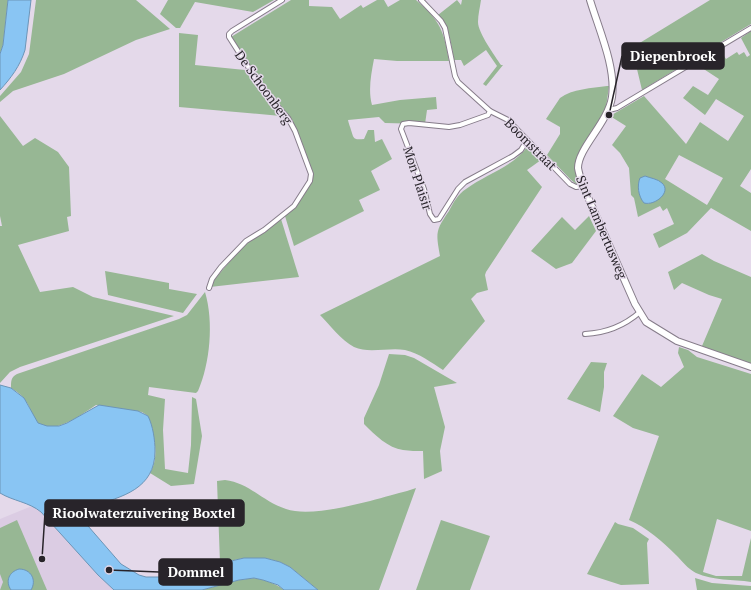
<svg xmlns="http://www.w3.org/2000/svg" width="751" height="590" font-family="'PT Serif',serif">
	<rect width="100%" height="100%" fill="#e4d9ea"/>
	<path fill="#dbcce3" d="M32,506L41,512L98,575L114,590H0V519Z"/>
	<g fill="#97b794" fill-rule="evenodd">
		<path d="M0,0H8L3,45L0,54Z"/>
		<path d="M36,0H136L170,29L136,40L64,74L13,91L0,102V96L21,72L29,54Z"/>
		<path d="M168,0H274L253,12L195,2L180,28H176L160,14Z"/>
		<path d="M291,0H309V6L332,7L340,19L361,5L363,8L377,0H384L388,7L400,0H416C440,20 444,31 449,61H397L374,59C371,75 368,90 372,105L400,100L436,97L437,109L427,110L425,124L385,123L379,117L348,120C349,125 350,126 351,130C354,139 353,140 364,139L368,130H374L375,142L382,139L392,159L371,171L380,190L359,200L364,211L294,246L285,216L303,196L309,184L311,175L294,126L265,91L231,37Z"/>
		<path d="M457,0L461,5L462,0H481C480,7 478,15 478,22C478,33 495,56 501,65H503L486,86L483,84L497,66L486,50L464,66L461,60H454C451,44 450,28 438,15Z"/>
		<path d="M710,0H751V24L642,90L636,65L642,62L640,58L644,55L638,44Z"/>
		<path d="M751,31V169L740,186L751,193V231L711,208L687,233L659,248L653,234L674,224L667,208L663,211L660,206L638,217L634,198L631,195L629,168L620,153L612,145L626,126L610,116L644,96L686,144L700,122L728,141L744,116L716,99L705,115L683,98L693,86L708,95L719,79L696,64L720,50L726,59L737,52L739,55L744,52L747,57L750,55L741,38ZM679,155L723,178L707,205L665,179ZM645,176L661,183L656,201L647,204Z"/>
		<path d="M179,33L198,35L195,65L245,70L262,95L281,116L179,107Z"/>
		<path d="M607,86H609L606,108L576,170L580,187L571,180L547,155L560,134V127L546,119L560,98C572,89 592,88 607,86Z"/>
		<path d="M0,116L23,146L35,138L58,152L69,167L71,216L67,217L69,231L18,245L40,292L73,287L93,297L174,316L20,367L10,372L0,383V226H2L0,216Z"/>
		<path d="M528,146L541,160L527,170L542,187L486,272L485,275L488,290L477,293L471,299L485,321L443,370C432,363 419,353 405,350C389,347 369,354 354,347C341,340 330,325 320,315L440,256C436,233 435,231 449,211C453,203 458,194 466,189C486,174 513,167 528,146Z"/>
		<path d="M589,216L596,231L572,263L556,269L531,251L562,217L575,230Z"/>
		<path d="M281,219L299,277L210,287L214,280L242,247Z"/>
		<path d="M702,254L714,261L751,277V364L702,346L722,299L709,295L682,283L674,290L668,272Z"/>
		<path d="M105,271L169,283V289L197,294L183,313L108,295Z"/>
		<path d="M205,292C214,322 210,364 198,391L196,393L149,387L148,395L165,399L163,430L165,469L188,473L191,445L192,397L196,399L202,436L194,484L171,486L150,473C160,457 154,436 149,419L148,416L142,412L96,405C84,413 51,438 37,422C32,415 30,406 25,400C22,395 16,391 11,388C11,381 11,377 17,374L179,319L187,315Z"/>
		<path d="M679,347L688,350L697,357L751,374V531L717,519L703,572L716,576H742L751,538V582C733,579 713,581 696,573C688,569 682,561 676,555C663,542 646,527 629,520L659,436L633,428L613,416L642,374L661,387L684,367L678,353Z"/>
		<path d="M389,354L405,355L414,358L457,383L434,387L445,427L440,451L442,471L424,479L423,451C416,451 410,451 403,450C388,448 375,435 364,424V418L379,385Z"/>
		<path d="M591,362L607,363L604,372V387L600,412L567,399Z"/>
		<path d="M225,480C250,483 263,502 286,509C314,519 376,499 407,491L416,488L379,590H318L290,567L280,562L265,558H244L220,563L217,481Z"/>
		<path d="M17,520L47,590H0L3,582L0,574V528Z"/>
		<path d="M441,520L490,536L470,590H416Z"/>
		<path d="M615,522L618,524L633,528L649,539L647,543L649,584L621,585L587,574Z"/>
		<path d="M254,578C265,580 275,583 284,590H202L239,580Z"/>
		<path d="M695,578L712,583L751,586V590H697Z"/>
	</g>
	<g fill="#89c5f3" stroke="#6c95b7">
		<path d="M8,0H31L25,50C20,66 11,78 0,90V54L3,45Z"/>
		<path d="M645,176C650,178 658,179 662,183C672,192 655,206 644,203C638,196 637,185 640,178Z"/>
		<path d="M0,385L11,388L24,398L38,423L47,426H59L67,423L99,405L138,411L148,416C153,426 155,440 155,451C155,489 122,497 92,506C86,508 79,508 75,511L121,564L139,575L146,577H162L244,558H265L280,562L290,567L318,590H284L278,585L263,580L254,578L239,580L202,590H114L98,575L41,512C29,502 13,501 0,493Z"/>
		<path d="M19,569C31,569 37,580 31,590H11C5,581 9,572 19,569Z"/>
	</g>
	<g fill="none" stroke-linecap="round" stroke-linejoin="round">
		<defs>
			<g id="street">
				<path d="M421,0L441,21L445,28L455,76L458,82L490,111L508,120L570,184L576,187L583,186"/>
				<path d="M609,110L617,108L751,28"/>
				<path d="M490,111L488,115L460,125L449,127L409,123L403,124L401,129L424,189L430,214L434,220L439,219L458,189L465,182L513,156L521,150L527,140"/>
				<path d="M209,288L212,279L221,267L246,241L264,230L294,206L310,181L311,174L295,131L288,118L263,90L229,37V34L232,31L282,0"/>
				<path d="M585,334C606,333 624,326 640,312"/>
			</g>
			<path id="secondary" d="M590,0C599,30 616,67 612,97C608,123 578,148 578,168C579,174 581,180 583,186L635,304L646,322L677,341L751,367"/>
		</defs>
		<use href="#street" stroke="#867c8a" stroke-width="6"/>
		<use href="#secondary" stroke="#867c8a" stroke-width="8"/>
		<use href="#street" stroke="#fff" stroke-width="4"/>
		<use href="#secondary" stroke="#fff" stroke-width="6"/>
	</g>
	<g text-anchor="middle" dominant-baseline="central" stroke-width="3" stroke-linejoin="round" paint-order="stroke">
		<g font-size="13" fill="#28242a" stroke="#e4d9ea">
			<text transform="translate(264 87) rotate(54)">De Schoonberg</text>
			<text transform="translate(531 144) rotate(45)">Boomstraat</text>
			<text transform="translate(418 178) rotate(72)">Mon Plaisir</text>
			<text transform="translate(602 227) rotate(67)">Sint Lambertusweg</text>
		</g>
	</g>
	<path fill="none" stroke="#28242a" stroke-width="1.5" d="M609 115L622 56M42 559L45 513M109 570L159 572"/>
	<g fill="#28242a" stroke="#e4d9ea" stroke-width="1.5">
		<circle cx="609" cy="115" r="4"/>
		<circle cx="42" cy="559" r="4"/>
		<circle cx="109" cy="570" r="4"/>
	</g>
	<g fill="#28242a" stroke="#28242a" stroke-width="1.5">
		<rect x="622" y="43" width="102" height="26" rx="4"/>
		<rect x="45" y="500" width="199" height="26" rx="4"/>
		<rect x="159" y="559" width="73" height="26" rx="4"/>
	</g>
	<g font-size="14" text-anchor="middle" font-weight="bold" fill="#fff">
		<text x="673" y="61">Diepenbroek</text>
		<text x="144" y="518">Rioolwaterzuivering Boxtel</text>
		<text x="196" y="577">Dommel</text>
	</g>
</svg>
